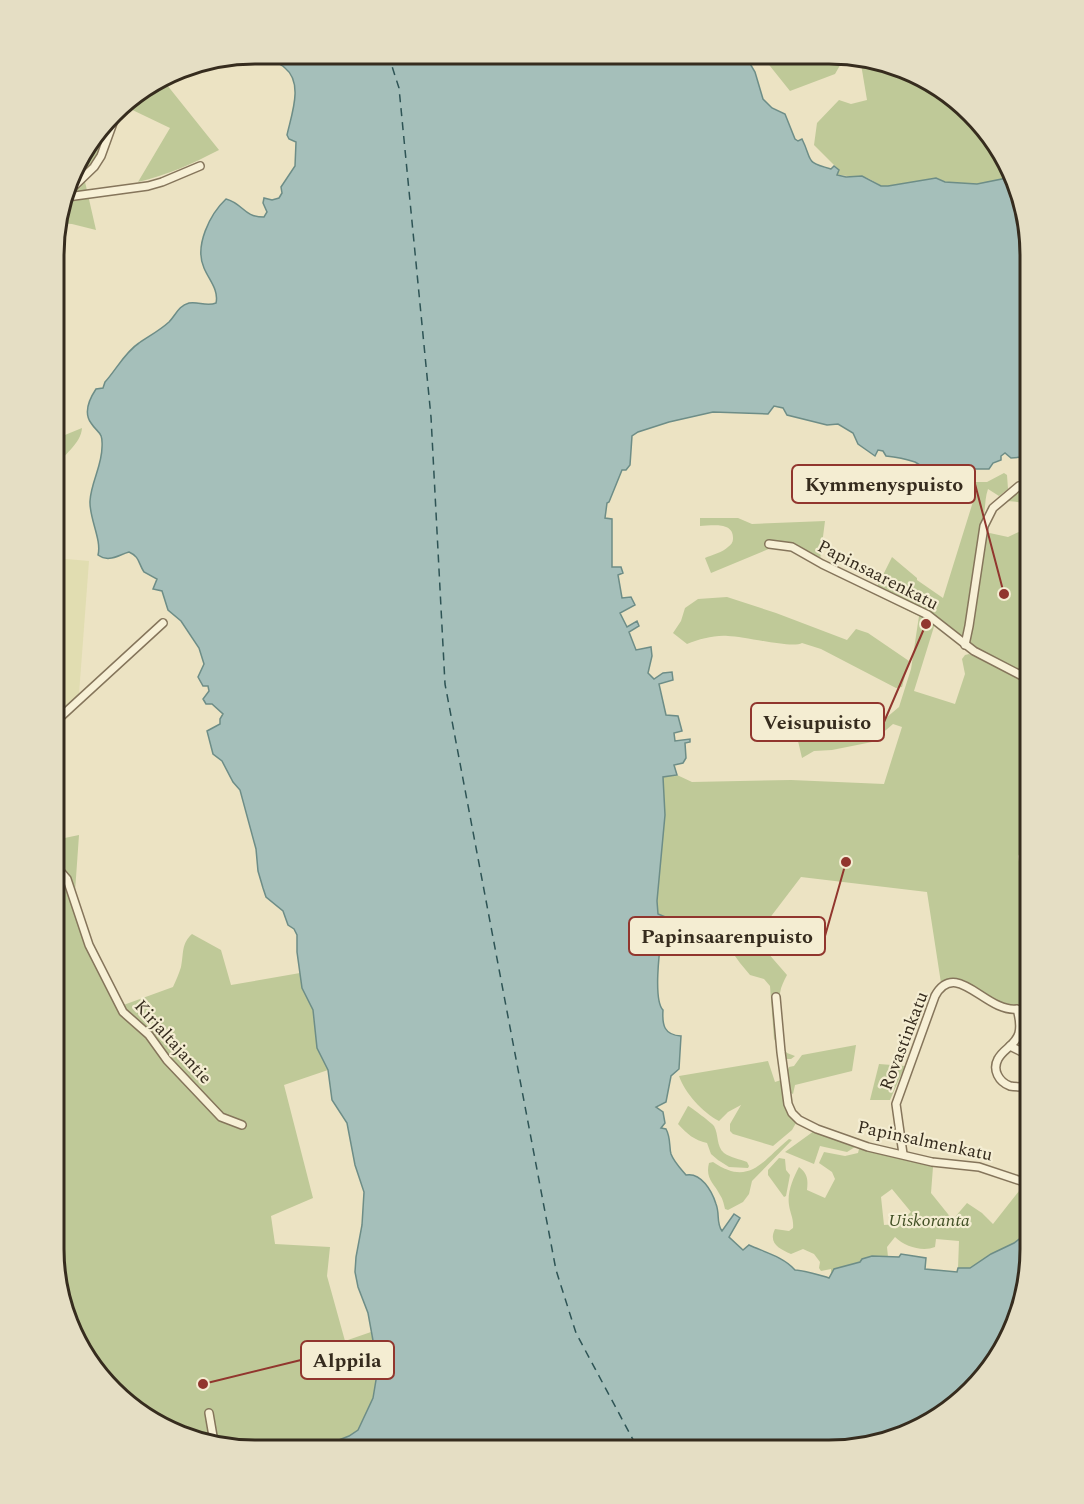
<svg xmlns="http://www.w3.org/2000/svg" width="1084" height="1504" font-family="Spectral,serif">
	<rect width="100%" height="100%" fill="#ece3c3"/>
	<path fill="#e1ddb1" d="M55,558L89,561L79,694L55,716Z"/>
	<g fill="#bfc998" fill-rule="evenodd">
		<path d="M762,56V55L850,56L843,60L835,74L790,91Z"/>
		<path d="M860,58L951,95L1009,167L1016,194L881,186C860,170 857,180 836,174L839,170L814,145L817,123L839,100L851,104L867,100Z"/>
		<path d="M163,80L219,150C192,164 167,175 138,182L170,128L122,105Z"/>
		<path d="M111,118L96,157L83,173L96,230L72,224L58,223L81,155Z"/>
		<path d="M82,428C81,445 62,454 55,470V435L60,437Z"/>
		<path d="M1030,460V676L973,647L968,641L974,624L985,532L1008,537L1023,530C1025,508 1032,502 1007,501L1006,498L1021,488H1027V484L1021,482V471Z"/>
		<path d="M1004,473L1007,475L1008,489L999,496L988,489C984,500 986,512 982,523L966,631L962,639L937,617L914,691L955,704L965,674L962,659L965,655L969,654L1030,684V775L1022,779L1030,795V838L1018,856L1027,909L1030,912V999C991,1023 976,965 941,983L927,892L801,877L769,919L767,952L787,975C784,981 781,986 780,993C778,1004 780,1045 787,1053L795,1056L791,1059H786L774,1039L770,986L764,979L750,975L740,963L730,949L724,933L669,922L668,918L650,915L641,775L674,765L677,775L692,782L791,780L884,784L902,727L893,724L872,742L832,750L814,751L802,758L798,741L787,729V715L811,741H831L868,733L899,707L911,669L919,616L864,589V587L789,549L771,548L711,573L705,558C712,555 723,552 728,547C731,545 733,542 733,539C734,521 711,526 700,526V518H738L752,524L825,521L820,560L877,587L892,557L917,578V580L943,598L976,492L971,482H987Z"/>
		<path d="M727,597L776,613L847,640L856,629L868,633L909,661L902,687L896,688L821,649L802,643C792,649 744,636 728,636C714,635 700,639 687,644L673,633L681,621L685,608L698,599Z"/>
		<path d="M79,835L74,906L118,1007L173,987C176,980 179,974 181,967C184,953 181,944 192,934L221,950L231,985L300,973L302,988L313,1010L317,1047L328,1070L284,1085L313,1198L271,1216L275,1244L330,1247L327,1276L345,1341L371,1332L378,1368L373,1398L358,1430L342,1444L327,1449L230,1448L133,1409L75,1337L54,1249L55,840Z"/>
		<path d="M856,1045L852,1071L795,1085L793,1094L789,1092L786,1074L789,1067L794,1066L802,1055Z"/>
		<path d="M768,1061L775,1082L781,1080V1074L792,1118L796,1123L792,1130L773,1146L733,1134L730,1131V1124L741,1105L728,1112L719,1121C702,1112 685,1093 679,1076Z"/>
		<path d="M879,1064L905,1066L890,1100H870Z"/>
		<path d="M688,1106C691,1107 713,1124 714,1126C719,1135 716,1146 724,1153C731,1158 740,1159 747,1162L749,1166L748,1168L729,1167L718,1160L711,1154L707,1143C694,1140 687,1134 678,1124Z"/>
		<path d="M814,1131L855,1147L847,1152L820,1146L814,1164L785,1152Z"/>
		<path d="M789,1139L792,1140L752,1181L749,1194L743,1202L728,1210L725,1209C724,1205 723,1199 720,1195C714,1183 705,1179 709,1163L713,1162C750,1187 762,1161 789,1139Z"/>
		<path d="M859,1149L919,1161L933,1167L931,1193L956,1224L958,1222L955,1217L967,1203L982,1213L993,1224L1023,1186L1030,1187V1197L1025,1200L1030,1207V1251L982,1281L963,1269L958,1268L959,1241L936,1239L935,1247C923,1252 905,1247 895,1237L887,1247L888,1257L872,1256L861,1268L829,1278L831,1276V1269L821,1271L819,1268L820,1262L814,1254L803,1249L791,1254C779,1249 768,1243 775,1229L789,1231L793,1228C794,1219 790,1213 789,1205C787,1193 793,1178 799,1167C808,1174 808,1180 807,1190L825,1198L835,1179L832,1172L819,1163L824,1152L845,1156L858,1153ZM892,1189L911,1212L898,1224L884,1225L881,1197Z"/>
		<path d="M779,1158L785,1159L786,1170L790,1175L786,1196L784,1197L768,1175V1170Z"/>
	</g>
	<path fill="#a5bfba" stroke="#6d8d87" stroke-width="1.5" d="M256,54L745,55L755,72L763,99L772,108L785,114L795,139L798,141L802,139C813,161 804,162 831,169L834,166L839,170L837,175L846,177L862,176L881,186H888L936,178L945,182L977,184L1012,177L1030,255V458L1029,449H1023V457L1011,458L1005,453L1001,456V460L993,463L989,469H969V478H962L960,473C952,469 936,469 927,468C923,468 919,464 915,462C906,459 896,457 886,456L883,451L878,450L875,456L858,444L853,433L838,424L827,425L787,415L783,408L774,406L768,414L713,412L669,422L638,432L632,436L630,465L626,470H622L609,502L607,503L605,518L612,519V567H621L623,573L618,575L622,598L631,597L635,605L620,613L627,627L637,621L639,626L629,632L636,650L651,647L652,656L648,673L654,679L663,673L672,672L673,680L659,684L666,715L678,716L682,731L674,733L675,741L690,739V742L685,743L686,758L683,763L674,765L677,775L663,777L665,815L657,901L658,914L668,918V921H663C661,939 652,999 663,1010C662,1025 664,1035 681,1036L679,1069L671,1076L666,1102L656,1107L663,1112L665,1123L661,1128L666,1129C671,1138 669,1147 671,1154C674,1162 681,1169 686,1175C701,1172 712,1191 716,1204C720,1214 716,1223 722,1231L734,1214L740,1218L729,1237L743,1250L749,1245C764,1252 784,1257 795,1270C801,1270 824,1276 829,1278L834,1269L860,1262L862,1259L872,1256L899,1257L901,1254L926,1258L925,1269L957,1272L958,1268H970L991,1254L1014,1243L1030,1231V1262L996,1361L917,1429L829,1450L316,1449L349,1436L358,1430L373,1398L378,1368L368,1313L358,1287L355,1272L356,1257L362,1225L364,1192L355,1165L347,1123L332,1100L328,1070L317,1048L313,1010L302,988L297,952V935L294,929L288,925L283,911L266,897L263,888L258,871L256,849L240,790L233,782L222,761L213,754L207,731L220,724V719L223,714L212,704H206L203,699L209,691L208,686H203L198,677L204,664L199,648L181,621L168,610L162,591L153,589L157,579L144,572C138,563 140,557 129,552C118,555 109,563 98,555C102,540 89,518 90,501C91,482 102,466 102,447C103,431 98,434 91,423C83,412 90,398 96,389L103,388L105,382C116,370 125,352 139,343C149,336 159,331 169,322C176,315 178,306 189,303C198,301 206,307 216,303C219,290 209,280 204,268C194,246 210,214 226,199C244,204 243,217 264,217L267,212L263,203L264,198L272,200L279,198L282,193L281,187L295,166L296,142L289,139L287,135C291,116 304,83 285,68C279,62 271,62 264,57L256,58L251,55Z"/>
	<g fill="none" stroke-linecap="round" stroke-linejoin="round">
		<path stroke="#2e5455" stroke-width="1.5" stroke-dasharray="8 6" stroke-linecap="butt" d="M388,54L399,88L431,417L445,684L556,1270L576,1333L638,1449"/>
		<defs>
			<g id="minor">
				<path d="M69,191L94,167L101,156L118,109"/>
				<path d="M67,197L148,186L162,182L200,166"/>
				<path d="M769,544L792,547L822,564L928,615L974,651L1030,680"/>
				<path d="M965,645L969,626L984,526L993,508L1019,486"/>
				<path d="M55,722L163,623"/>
				<path d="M55,865L67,879L89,945L123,1012L149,1035L167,1060L221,1117L242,1125"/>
				<path d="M1030,905L1025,880L1030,873"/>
				<path d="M776,997L781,1052L788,1104L792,1113L799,1120L817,1129L868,1147L932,1162L979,1167L1030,1184"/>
				<path d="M1028,1023H1030"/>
				<path d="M1010,1046L1024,1053H1030"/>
				<path d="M903,1154L896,1104L935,996C956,958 986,1013 1017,1009C1019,1016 1021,1025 1019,1033C1016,1045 1003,1049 998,1059C992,1070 999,1082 1010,1086C1016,1087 1024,1087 1030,1087"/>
				<path d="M209,1413L214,1442"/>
			</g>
		</defs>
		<use href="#minor" stroke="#85755b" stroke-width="10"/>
		<use href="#minor" stroke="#f7f0d6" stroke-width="7"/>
	</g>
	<g text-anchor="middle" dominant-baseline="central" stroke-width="4.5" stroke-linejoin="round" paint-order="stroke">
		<g font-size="18" fill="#362c1e" stroke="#f4edd2">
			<text transform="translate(878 575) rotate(27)">Papinsaarenkatu</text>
			<text transform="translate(904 1041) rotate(-69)">Rovastinkatu</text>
			<text transform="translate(173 1042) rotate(48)">Kirjaltajantie</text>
			<text transform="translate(925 1141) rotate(12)">Papinsalmenkatu</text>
		</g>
		<g font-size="18" font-style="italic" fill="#435126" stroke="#f4edd2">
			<text x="929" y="1220">Uiskoranta</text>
		</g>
	</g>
	<path d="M0 0H1084V1504H0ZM255 64H829A191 191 0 0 1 1020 255V1249A191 191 0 0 1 829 1440H255A191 191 0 0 1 64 1249V255A191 191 0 0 1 255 64Z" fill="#e5dec4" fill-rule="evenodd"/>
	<path fill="none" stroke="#362c1e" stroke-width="3" d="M255 64H829A191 191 0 0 1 1020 255V1249A191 191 0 0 1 829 1440H255A191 191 0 0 1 64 1249V255A191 191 0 0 1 255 64Z"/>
	<path fill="none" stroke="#91362e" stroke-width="2" d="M1004 594L975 484M926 624L884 722M846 862L825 936M203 1384L301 1360"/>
	<g fill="#91362e" stroke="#f4edd2" stroke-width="2">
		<circle cx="1004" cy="594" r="6"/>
		<circle cx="926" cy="624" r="6"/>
		<circle cx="846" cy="862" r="6"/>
		<circle cx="203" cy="1384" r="6"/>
	</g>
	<g fill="#f4edd2" stroke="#91362e" stroke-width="2">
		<rect x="792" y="465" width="183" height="38" rx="6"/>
		<rect x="751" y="703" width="133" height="38" rx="6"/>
		<rect x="629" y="917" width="196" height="38" rx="6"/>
		<rect x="301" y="1341" width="93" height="38" rx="6"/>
	</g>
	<g font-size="20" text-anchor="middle" font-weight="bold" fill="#362c1e">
		<text x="884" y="491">Kymmenyspuisto</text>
		<text x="817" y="729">Veisupuisto</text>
		<text x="727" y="943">Papinsaarenpuisto</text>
		<text x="347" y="1367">Alppila</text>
	</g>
</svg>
